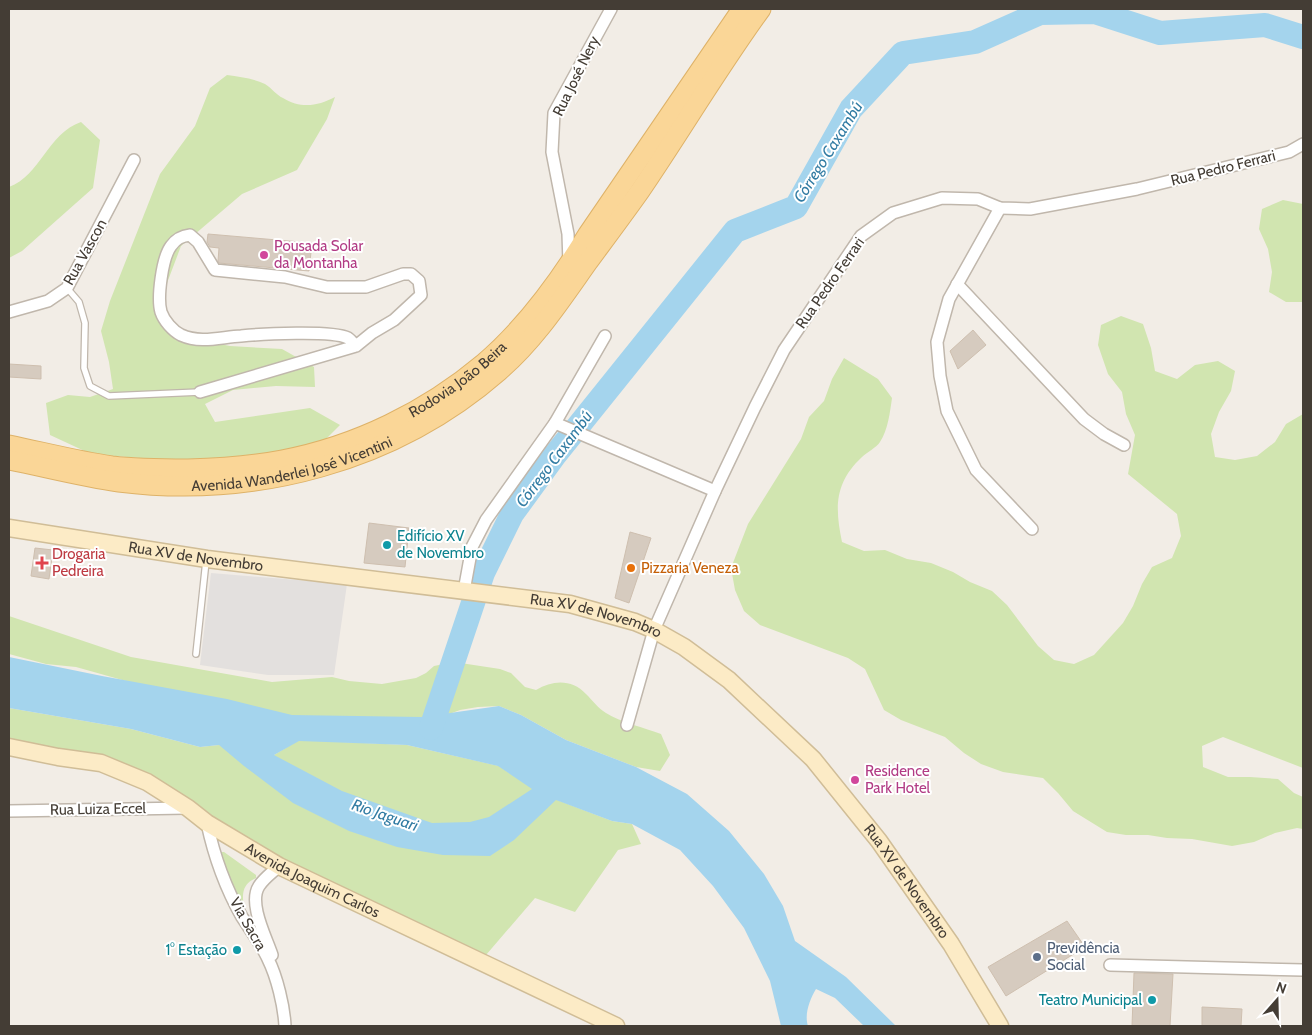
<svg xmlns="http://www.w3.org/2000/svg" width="1312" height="1035" font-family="Cabin,sans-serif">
	<rect width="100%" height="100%" fill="#f2ede6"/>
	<g fill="#d1e5b0">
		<path d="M227,75C240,77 252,78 265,84C272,88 276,95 283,98C301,109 318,106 335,97L327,119L297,170L242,194L181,246L164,291L159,319L180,336L230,346L282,349L314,367L315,387L276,386L233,390L205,404L215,422L310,408L340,425L308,457L224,465L91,454L50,435L46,403L68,395L90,397L113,389L109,362L101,331L110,301L160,174L195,126L210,88Z"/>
		<path d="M81,122L100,140L93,188L22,251L9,258V187C40,176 48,133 81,122Z"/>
		<path d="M1283,200L1303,204V302H1286L1269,292L1272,272L1268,249L1259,229L1262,209Z"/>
		<path d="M1121,316L1143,324L1151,348L1155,371L1177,379L1195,365L1218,361L1235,371L1231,391L1219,412L1211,434L1215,457L1235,460L1257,456L1275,442L1286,424L1303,414V768L1223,737L1202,746L1203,767L1228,777H1250L1278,779L1294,793L1303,797V829L1297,828L1275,833L1254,842L1232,846L1192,839L1167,838L1148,835H1126L1107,832L1073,811L1058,793L1043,778L1003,772L981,764L964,753L945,737L901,720L884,710L865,669L848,658L760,625L744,611L735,590L731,568L748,524L801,439L809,417L824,401L832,379L844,358L878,379L892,398C890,412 888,430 880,442C876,448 867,452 862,457C834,483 835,508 842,542L864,551L885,550L907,559L931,563L953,572L970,582L992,591L1007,605L1038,646L1054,660L1074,664L1094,655L1123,623L1133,606L1142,584L1152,567L1172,558L1181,536L1177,514L1128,474L1135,435L1126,414L1122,392L1108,374L1098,345L1101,325Z"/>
		<path d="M9,616L131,657L272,682L332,677L349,681L382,684L416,678L426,673L434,666L454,662L500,669L511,673L525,687L536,690C553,680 572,679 586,694C593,701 598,708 606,713C620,722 645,728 661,734L670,755L660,771L636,767L566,740L521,715L499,706L478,707L460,710L428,722L291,723L165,692L76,667L46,664L9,654Z"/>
		<path d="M9,708L131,729L200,747L219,745L274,755L299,740L407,745L499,766L539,793L612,821L632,824L641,844L618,850L575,912L535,898L486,955L271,859L170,792L9,742Z"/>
		<path d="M220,852H224L256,875V878C242,884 242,894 244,907L242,908L218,858Z"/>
	</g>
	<path fill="#e3e0de" d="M211,573L347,584L334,675H268L200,665Z"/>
	<path fill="#a4d4ed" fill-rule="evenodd" d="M9,657L102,676L227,699L292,715L422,717L499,706L521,715L566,740L636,767L687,794L729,831L764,874L783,906L795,941L846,977L896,1026H864L835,998L816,989C810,999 804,1014 808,1026H781L770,981L744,928L713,886L680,850L632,824L612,821L556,800L514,840L490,856L443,855L397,847L349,831L293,803L244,766L219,745L200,747L131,729L9,708ZM299,741L407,745L498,766L532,789L489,817L470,822L432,823L342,791L274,755Z"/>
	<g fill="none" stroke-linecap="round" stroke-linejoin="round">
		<path stroke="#a4d4ed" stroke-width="24" d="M431,728L483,573L512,514L555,455L735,231L796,207L851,109L903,53L975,42L1040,13L1095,12L1160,33L1265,25L1303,37"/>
	</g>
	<g fill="#d6cbbf" stroke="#cebfaf">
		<path d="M208,234L312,243L309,271L219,263L218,261L219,248L210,247L207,242Z"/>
		<path d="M973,330L986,345L958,369L950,351Z"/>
		<path d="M9,364L41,366V379L9,377Z"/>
		<path d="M369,523L409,528L405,567L364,563Z"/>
		<path d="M630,532L651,538L629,603L615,598Z"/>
		<path d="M35,548L53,550L49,579L31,576Z"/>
		<path d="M1067,921L1085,947L1006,996L988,967Z"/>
		<path d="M1134,973L1173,974L1170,1026H1132Z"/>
		<path d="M1202,1007L1242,1009L1241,1026H1202Z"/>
	</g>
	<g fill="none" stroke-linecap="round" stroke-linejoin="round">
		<defs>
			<g id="lane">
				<path d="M67,288L79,302L85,323L84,368L90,386L109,396L200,392"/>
				<path d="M196,654L206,561"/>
			</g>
			<g id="street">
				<path d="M1000,208L949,299L937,342L940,376L947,411L976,470L1032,529"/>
				<path d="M569,263L568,234L552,152L554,113L611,9"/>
				<path d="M957,284L1084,419L1104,434L1124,445"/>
				<path d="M9,312L48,301L67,288L134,160"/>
				<path d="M200,392L356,346L372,333L394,320L421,295L419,281L411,274H403L366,287H327L285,277L215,270L198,242L190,235C181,236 176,239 171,246C162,258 157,298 161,312C164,321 173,331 181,335C201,344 221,337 241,336C261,334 332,330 348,338C351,340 354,344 356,346"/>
				<path d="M555,423L715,491"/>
				<path d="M464,591L472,547L486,520L555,423L605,336"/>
				<path d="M627,725L654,630L715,491L755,407L784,350L861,236L893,213L942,198L978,199L1000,208L1030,209L1137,189L1289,152L1303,144"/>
				<path d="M9,811L187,808"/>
				<path d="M207,823C214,856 225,887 242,917C251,931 261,944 268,959C277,977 284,1006 285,1026"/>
				<path d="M272,955C266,937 248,903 259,886C264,878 273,872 279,866"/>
				<path d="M1110,965L1303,970"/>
			</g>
			<g id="secondary">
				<path id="s1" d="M9,528L207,559L570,604L635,622L654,630L684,647L729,680L813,759L879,841L951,944L1000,1026"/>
				<path id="s2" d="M9,747L58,757L101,763L147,782L188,808L207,823L279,866L616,1026"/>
			</g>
			<g id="primary">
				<path id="s3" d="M9,445C43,452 78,461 112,466C137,469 163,469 188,469C219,468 251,466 282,460C356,446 427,411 484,363C526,327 560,280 588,234L742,9"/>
				<path id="s4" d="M9,460C45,467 82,477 119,482C255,499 395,462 499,371C535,340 561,300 588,262C605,239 623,215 640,191C681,131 718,68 761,9"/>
			</g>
		</defs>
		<use href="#lane" stroke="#c0b7ac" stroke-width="8"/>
		<use href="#street" stroke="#c0b7ac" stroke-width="14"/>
		<use href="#secondary" stroke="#d0bd97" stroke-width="19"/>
		<use href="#primary" stroke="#deb268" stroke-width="21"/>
		<use href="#lane" stroke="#fff" stroke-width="5.5"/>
		<use href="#street" stroke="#fff" stroke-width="11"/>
		<use href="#secondary" stroke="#fcebc6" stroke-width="16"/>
		<use href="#primary" stroke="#fad697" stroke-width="19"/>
	</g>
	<g fill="#d1479c" stroke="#fff" stroke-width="2">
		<circle cx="264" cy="255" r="5"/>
		<circle cx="855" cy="780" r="5"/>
	</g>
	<g fill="#0f9aa8" stroke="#fff" stroke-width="2">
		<circle cx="387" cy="545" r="5"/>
		<circle cx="237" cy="950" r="5"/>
		<circle cx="1152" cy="1000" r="5"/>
	</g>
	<path fill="#e0444e" stroke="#fff" stroke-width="2" d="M39.5 555.5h5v5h5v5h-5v5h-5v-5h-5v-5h5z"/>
	<circle fill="#e8710a" stroke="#fff" stroke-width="2" cx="631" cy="568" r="5"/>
	<circle fill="#5c6f8a" stroke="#fff" stroke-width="2" cx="1037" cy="957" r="5"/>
	<g text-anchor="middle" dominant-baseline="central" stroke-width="4" stroke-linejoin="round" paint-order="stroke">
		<g font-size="15" fill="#443d35" stroke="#fff">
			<text transform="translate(576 76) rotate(-64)">Rua José Nery</text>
			<text transform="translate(1223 168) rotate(-14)">Rua Pedro Ferrari</text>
			<text transform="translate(85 252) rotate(-61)">Rua Vascon</text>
			<text transform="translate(830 283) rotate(-55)">Rua Pedro Ferrari</text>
			<text stroke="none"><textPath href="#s3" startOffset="471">Rodovia João Beira</textPath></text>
			<text stroke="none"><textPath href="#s4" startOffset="288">Avenida Wanderlei José Vicentini</textPath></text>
			<text stroke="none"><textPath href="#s1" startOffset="189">Rua XV de Novembro</textPath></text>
			<text stroke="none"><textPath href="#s1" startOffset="594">Rua XV de Novembro</textPath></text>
			<text transform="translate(98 809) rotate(-1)">Rua Luiza Eccel</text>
			<text stroke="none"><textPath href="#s2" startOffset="336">Avenida Joaquim Carlos</textPath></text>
			<text stroke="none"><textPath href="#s1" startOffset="1014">Rua XV de Novembro</textPath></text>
			<text transform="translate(248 924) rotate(60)">Via Sacra</text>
		</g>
		<g font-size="15" fill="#b23c85" stroke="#fff" text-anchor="start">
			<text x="274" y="246">Pousada Solar<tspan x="274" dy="17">da Montanha</tspan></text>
			<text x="865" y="771">Residence<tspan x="865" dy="17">Park Hotel</tspan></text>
		</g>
		<g font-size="15" fill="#0d838f" stroke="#fff" text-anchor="end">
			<text x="397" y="536" text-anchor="start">Edifício XV<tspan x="397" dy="17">de Novembro</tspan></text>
			<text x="227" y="950">1° Estação</text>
			<text x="1142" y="1000">Teatro Municipal</text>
		</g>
		<g font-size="15" fill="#be3a42" stroke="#fff" text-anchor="start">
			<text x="52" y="554">Drogaria<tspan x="52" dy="17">Pedreira</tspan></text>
		</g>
		<g font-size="15" fill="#c56008" stroke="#fff" text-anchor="start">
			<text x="641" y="568">Pizzaria Veneza</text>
		</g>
		<g font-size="15" fill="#4e5e75" stroke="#fff" text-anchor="start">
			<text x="1047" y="948">Previdência<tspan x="1047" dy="17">Social</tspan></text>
		</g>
		<g font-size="16" font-style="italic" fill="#327ca3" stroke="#fff">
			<text transform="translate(828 152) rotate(-58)">Córrego Caxambú</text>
			<text transform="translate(554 459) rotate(-53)">Córrego Caxambú</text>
			<text transform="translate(385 815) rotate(19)">Rio Jaguari</text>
		</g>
	</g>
	<rect width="1312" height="1035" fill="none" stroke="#443d35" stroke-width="20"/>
	<g transform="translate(1277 1000) rotate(20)" stroke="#ffffff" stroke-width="4" paint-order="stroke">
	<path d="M0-4L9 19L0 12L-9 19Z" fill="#443d35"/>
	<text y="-8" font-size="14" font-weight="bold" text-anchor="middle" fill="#443d35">N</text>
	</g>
</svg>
